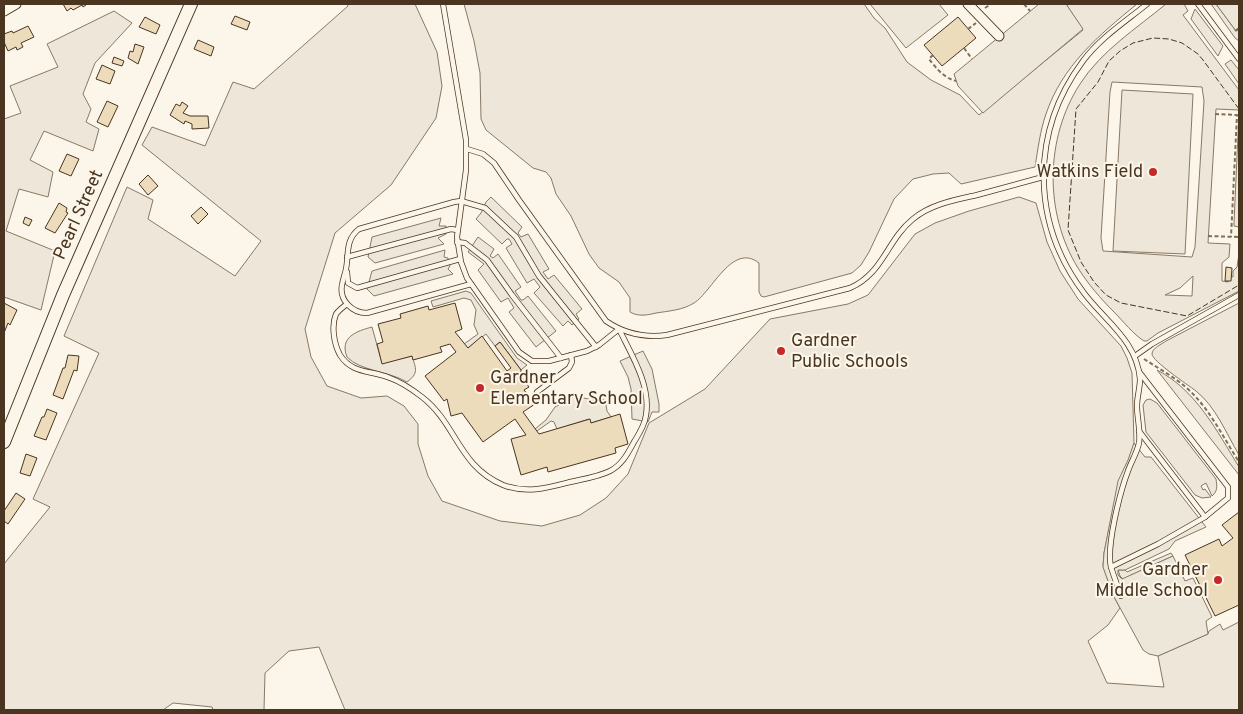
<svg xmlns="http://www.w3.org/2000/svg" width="1243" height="714" font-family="Overpass,sans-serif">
	<rect width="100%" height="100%" fill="#fbf6e9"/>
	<g fill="#ede6d9" stroke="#887966" fill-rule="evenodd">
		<path d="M347,4H415L437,52L442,86L436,118L391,185L335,233L305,329L311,357L327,386L361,398L387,396L404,406L418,424V444L428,476L442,501L500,521L542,526L580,515L606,498L628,474L649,423L705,389L770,319L848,304L868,295L915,234L935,223L969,211L1019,197L1036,203L1047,242L1060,271L1078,299L1121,346L1127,358L1132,373L1134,443L1111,519L1104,553L1103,566L1113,595L1120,608L1108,625L1088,641L1107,683L1164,687L1158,656L1208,634L1209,631L1220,624L1223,630L1239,622V710H345L319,647L289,651L265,673L264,710H213L212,707L173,703L163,710H4V564L50,507L33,499L99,353L64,336L127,187L153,200L148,219L235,276L261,241L142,145L152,127L205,146L233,82L254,89L348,6Z"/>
		<path d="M464,4H864L874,18L885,28L907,62L931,80L960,95L979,115L1083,30L1066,4H1137C1099,35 1062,66 1046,114C1040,131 1038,149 1035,167L961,184L949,173L933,174L913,179L894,199L869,252L861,265L852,273L764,297L761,296L759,292V263C732,242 712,292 694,303C683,310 669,311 656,313C648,315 638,317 630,312V298L619,282L599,268L589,254L571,216L556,194L551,178L546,172L533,168L486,130L481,119L480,73L474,41Z"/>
		<path d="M1166,4H1184L1188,11L1183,15L1239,90V110L1216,109L1208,243L1230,244L1229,257L1222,263V281L1228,282L1229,276L1233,277V271L1237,267L1239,254V291L1158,333L1147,341H1144C1133,334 1124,322 1114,312C1101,299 1088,284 1078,268C1044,213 1045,138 1080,84C1101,51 1137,28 1166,4ZM1112,82L1202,87L1204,101L1195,247L1192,257L1103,251L1101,238L1110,92ZM1193,276L1192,296L1165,295L1180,288Z"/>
		<path d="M1211,4H1216L1236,31L1239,29V41L1235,38Z"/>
		<path d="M114,11L132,23L95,63L83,94L91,109L86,122L99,129L93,151L44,131L30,160L53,172L48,197L19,189L6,231L55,251L41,310L4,297V119L21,113L10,86L58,67L47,44Z"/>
		<path d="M1122,90L1193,94L1185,254L1113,251Z"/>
		<path d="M1239,112V227L1234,226V223Z"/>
		<path d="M1239,303V455C1226,433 1216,407 1196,391C1188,385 1152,361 1152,354C1152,348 1162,344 1166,341Z"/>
		<path d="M372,327L382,363L412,356C416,369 419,373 407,382C388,371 360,371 347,357C339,337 357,331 372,327Z"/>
		<path d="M1157,370C1196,390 1217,431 1239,467V475Z"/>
		<path d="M1150,399L1157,403L1216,479C1217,486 1218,491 1212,496L1206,483L1201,486L1203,490L1205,489L1211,497L1202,498L1195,495L1146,432L1143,405L1146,400Z"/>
		<path d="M1171,553L1173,556L1129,576L1127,583L1120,576L1118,570H1125L1127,572Z"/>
	</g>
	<g fill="#ede7d9" stroke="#887966">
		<path d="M870,4H939L948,15L906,48Z"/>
		<path d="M1039,4H1066L1083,29L983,113L958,86L954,74Z"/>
		<path d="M1216,4H1239V29L1236,31Z"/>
		<path d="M1195,9L1223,46L1218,56L1191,19Z"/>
		<path d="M1231,60L1239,70V84L1225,64Z"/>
		<path d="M491,197L522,227L518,233L521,237L528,234L549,269L543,272L548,279L554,275L582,309L576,314L579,319L572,325L568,321L563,326L534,293L540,287L534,279L527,283L506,248L512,244L509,239H507L502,244L476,219L481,213L486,202Z"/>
		<path d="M441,218L439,226H446V234L438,238L444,244L375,263L368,257L372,237Z"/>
		<path d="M478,237L494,249L490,256L493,258L498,254L521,287L515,291L521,300H523L528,296L556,331L536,347L509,312L514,308L508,298L501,302L478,270L484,264L468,252Z"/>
		<path d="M445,250L444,257L448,258L450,266L448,269L453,274L374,296L367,289L372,271Z"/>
		<path d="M466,291L471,293L517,358L527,365L521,370L500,342L495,346L486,334L468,348L464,344L478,334L474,325L476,310L471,300L464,298L433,307L431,301Z"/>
		<path d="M643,351L652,369L659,404V412H652L648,422L632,419L631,389L628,377L620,361Z"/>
		<path d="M575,396L597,401L605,399L607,411L611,417L591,423L589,419L557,429L554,422L551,421L537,431L535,429L546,420L555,407Z"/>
		<path d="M1134,443L1145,457H1151L1206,527L1175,541L1169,549L1125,570H1118V575L1122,579L1173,556L1185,581L1193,578L1212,617L1206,621L1208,634L1158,656L1149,654L1143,650L1113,595L1103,567L1104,553L1118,481L1128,460Z"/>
	</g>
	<g fill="#ecdcbc" stroke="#4a3520">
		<path d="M63,4H85L86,5L83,7L82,5L73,10L71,8L67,11Z"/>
		<path d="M235,16L250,22L247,30L231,24Z"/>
		<path d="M145,17L160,25L156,34L139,27Z"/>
		<path d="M958,17L976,38L942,66L924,45Z"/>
		<path d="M28,26L34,37L21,43L23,47L17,50L16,47L8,51L4,42V34L12,31L13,33Z"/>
		<path d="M198,40L214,47L211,56L194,49Z"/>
		<path d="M135,44L144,47L138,64L128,58L130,51L133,52Z"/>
		<path d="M114,57L124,61L122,66L112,63Z"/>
		<path d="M102,65L115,71L110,84L96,79Z"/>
		<path d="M107,101L118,106L108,127L97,122Z"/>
		<path d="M182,102L188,106L183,113L190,116H208L209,128L192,129V124L185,121L184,124L170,115L176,104L180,106Z"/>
		<path d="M67,154L79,159L71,176L59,171Z"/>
		<path d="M148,175L158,186L148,195L139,184Z"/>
		<path d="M59,203L67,208L66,212L68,213L55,233L45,228Z"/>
		<path d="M201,207L208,214L198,224L191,216Z"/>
		<path d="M25,217L32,220L29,226L23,223Z"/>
		<path d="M1226,267L1232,268L1231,281H1225Z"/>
		<path d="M4,303L17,310L10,325L8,323L4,333Z"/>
		<path d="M455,303L462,329L455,332L468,348L482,336L507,371L511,368L495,346L500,342L521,370V376L529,387L524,390L535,404L523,412L539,434L590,419L591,423L620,414L628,444L615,448L616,453L548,472L547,467L521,475L511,439L526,435L515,419L483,442L462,413L451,416L447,399L444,401L425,376L456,352L450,344L440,347L442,352L413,360L412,356L382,364L377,344L383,342L378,324L401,318L400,314L428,306L429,310Z"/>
		<path d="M68,355L79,356L77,371L74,370L63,399L53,395L63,368H65Z"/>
		<path d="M47,409L57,413L46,440L34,436L42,417H44Z"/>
		<path d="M26,454L37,458L30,476L20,473Z"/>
		<path d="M16,493L25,499L8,524L4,521V511Z"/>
		<path d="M1239,512V605L1215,616L1185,555L1219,539L1222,546L1233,538L1222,525Z"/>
	</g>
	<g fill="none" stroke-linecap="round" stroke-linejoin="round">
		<defs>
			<g id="lane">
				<path d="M1198,4L1239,59"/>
				<path d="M467,149L483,154L494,163L519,200L606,321C625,334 645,338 667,335L850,288C883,274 887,240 913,219C931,204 955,200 977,195C999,189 1021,183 1043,177"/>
				<path d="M457,242L465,243L487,260L512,295L561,358"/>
				<path d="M347,257L451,229L457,230"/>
				<path d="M347,272L348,283L357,288L460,259"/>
				<path d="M471,284L367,313C352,313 339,300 342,285C343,279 345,274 346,269C349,254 345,240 359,229L454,202L461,201L485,208L516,237L539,276L596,347"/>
				<path d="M347,304C343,307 339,310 336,314C331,326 334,344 340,355C352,374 371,370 390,378C401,382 413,390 422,397C457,424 458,466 503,485C526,494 547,488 570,482C583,479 598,477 610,471C622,465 628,453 634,442C639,434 645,425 646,415C651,385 631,354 619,329L599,345L587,351L549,361H532L519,352L467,278L461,262L457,237L466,170V140L443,4"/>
				<path d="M1135,356L1152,344L1239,295"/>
				<path d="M537,392L569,368L572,362L571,355"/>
				<path d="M1139,431L1205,517"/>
				<path d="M1111,567L1158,544L1205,517L1228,498V487L1140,373"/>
				<path d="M1121,596C1118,587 1114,577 1111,567C1106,547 1120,492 1128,471C1131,462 1137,453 1139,443C1141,431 1137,418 1137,406C1137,397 1140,388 1140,379C1137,341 1105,321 1084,293C1031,223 1030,132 1083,61C1100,38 1125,22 1147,4"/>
			</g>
			<g id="street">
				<path d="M968,4L999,36"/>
				<path d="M4,11L16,4"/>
			</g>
			<path id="secondary" d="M4,442L63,295L191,4"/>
		</defs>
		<use href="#lane" stroke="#4a3520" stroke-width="6"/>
		<use href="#street" stroke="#4a3520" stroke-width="11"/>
		<use href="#secondary" stroke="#4a3520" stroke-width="14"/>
		<g stroke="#7f6f5c" stroke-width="2" stroke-dasharray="4 2.5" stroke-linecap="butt">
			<path d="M1024,4L1030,11"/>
			<path d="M985,8L991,4"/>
			<path d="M968,29L976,23"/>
			<path d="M1235,31L1239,28"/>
			<path d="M964,48L972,59"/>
			<path d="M933,55L929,59C936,68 944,78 956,81"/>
			<path d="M1215,114L1237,115L1231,237"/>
			<path d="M1208,236L1239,237"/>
			<path d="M1144,359C1161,370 1180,380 1194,395C1212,414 1225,440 1239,462"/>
		</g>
		<use href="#lane" stroke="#fbf6e9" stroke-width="4.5"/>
		<use href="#street" stroke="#fbf6e9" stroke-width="9"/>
		<use href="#secondary" stroke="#fbf6e9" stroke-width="12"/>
		<path stroke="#4a3520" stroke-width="1" stroke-dasharray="6 2.5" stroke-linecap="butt" d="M1239,109L1203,60L1198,54L1182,43L1169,39L1153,38L1133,43L1120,51L1109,61L1098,82L1076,109L1068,230L1081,262L1094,282L1106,295L1121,303L1187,316L1239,285"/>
	</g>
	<g fill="#c62828" stroke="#fbf6e9" stroke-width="2">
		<circle cx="1153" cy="172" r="5"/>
		<circle cx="781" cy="351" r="5"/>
		<circle cx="480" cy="388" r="5"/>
		<circle cx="1218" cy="580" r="5"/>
	</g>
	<g text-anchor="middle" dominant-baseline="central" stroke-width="4" stroke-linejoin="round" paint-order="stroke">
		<g font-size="18" fill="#4a3520" stroke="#fbf6e9" text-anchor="end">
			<text x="1143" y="172">Watkins Field</text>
			<text x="791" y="341" text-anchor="start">Gardner<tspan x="791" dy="21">Public Schools</tspan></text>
			<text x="490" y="378" text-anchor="start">Gardner<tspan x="490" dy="21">Elementary School</tspan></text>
			<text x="1208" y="570">Gardner<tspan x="1208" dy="21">Middle School</tspan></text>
		</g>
		<g font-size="18" fill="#4a3520" stroke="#fbf6e9">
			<text transform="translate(79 215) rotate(-66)">Pearl Street</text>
		</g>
	</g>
	<rect width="1243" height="714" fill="none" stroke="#4a3520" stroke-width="10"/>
</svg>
